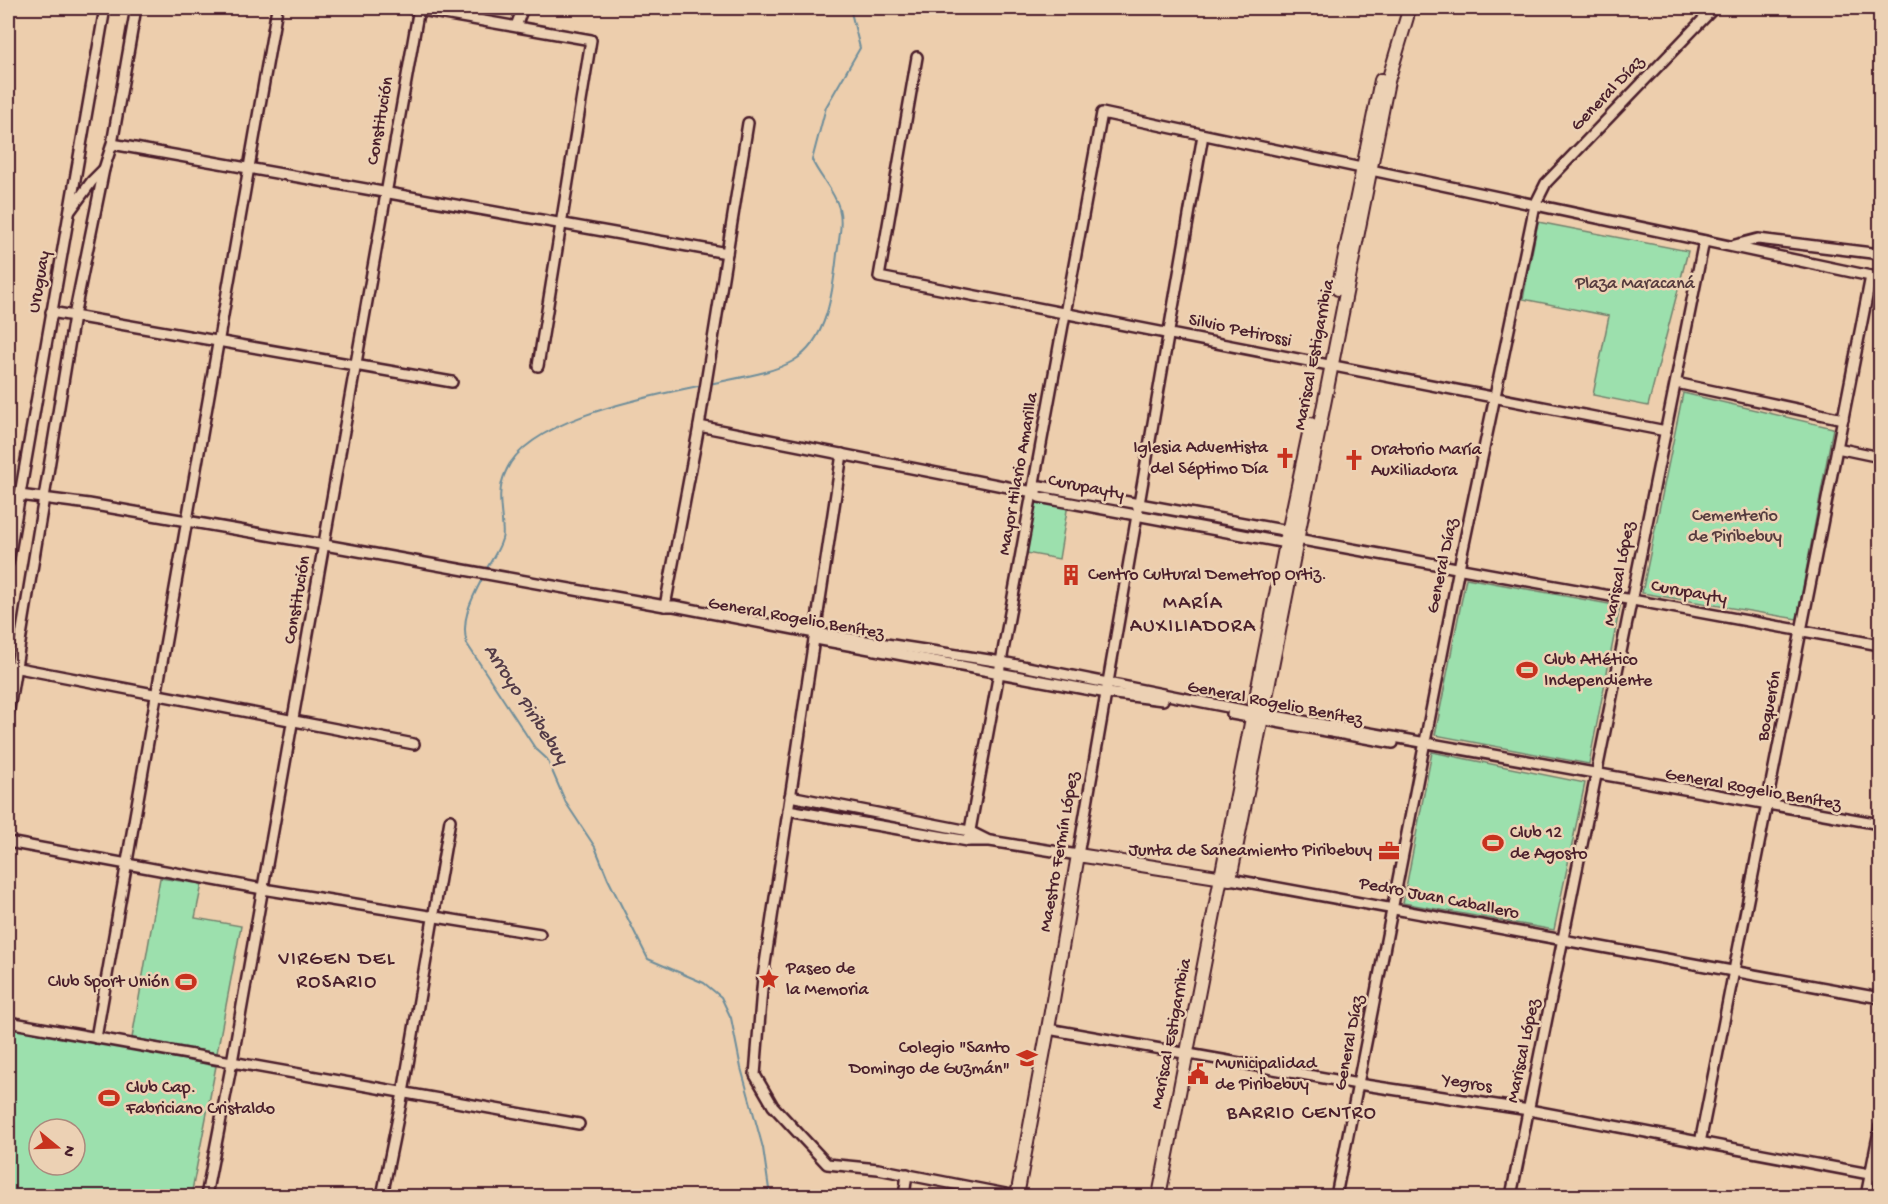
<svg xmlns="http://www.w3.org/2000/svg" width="1888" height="1204" font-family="'Gochi Hand',sans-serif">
	<rect width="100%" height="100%" fill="#edcead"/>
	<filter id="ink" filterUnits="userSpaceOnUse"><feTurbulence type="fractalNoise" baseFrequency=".0167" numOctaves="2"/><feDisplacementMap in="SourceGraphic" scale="12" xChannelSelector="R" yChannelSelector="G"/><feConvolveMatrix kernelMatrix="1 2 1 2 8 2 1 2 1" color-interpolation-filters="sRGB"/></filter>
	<g filter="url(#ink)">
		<g fill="#9ce0ad" stroke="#73806c" stroke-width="1.5" fill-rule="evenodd">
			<path d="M1538,222L1688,251L1648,406L1593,395L1609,316L1523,299Z"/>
			<path d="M1683,393L1833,428L1797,619L1642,593Z"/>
			<path d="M1035,498L1068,504L1059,559L1026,553Z"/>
			<path d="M1466,578L1620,606L1589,764L1435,735Z"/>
			<path d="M1432,752L1585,783L1554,930L1403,903Z"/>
			<path d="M160,878L202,884L195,918L241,926L217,1053L132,1038Z"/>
			<path d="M8,1024L216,1066L191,1196H8ZM39,1129H75V1165H39Z"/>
		</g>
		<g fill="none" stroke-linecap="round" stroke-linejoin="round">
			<g stroke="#6f8e9a" stroke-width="2">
				<path d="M709,384C734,378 771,374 793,361C828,341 833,290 837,254C839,239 843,222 839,208C834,190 819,176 812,160L826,107L860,48L850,8"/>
				<path d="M485,571C491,561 499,550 502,539C504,533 502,526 502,520C500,503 498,487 506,471C529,418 651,396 703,385"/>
				<path d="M483,577C472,598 460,620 467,644L535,748L547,759L566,803L595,847L608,879L648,959L704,983L721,997L731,1018L741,1068L763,1148L770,1196"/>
			</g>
			<defs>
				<g id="street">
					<path d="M410,8L591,40L538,366"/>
					<path d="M516,26L523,8"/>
					<path d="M917,57L879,277L1666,431"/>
					<path d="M112,144L727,253"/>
					<path d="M70,211L92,181L104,169"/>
					<path d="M1735,245L1758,239L1880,254"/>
					<path d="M51,312L452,382"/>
					<path d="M1676,383L1843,419"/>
					<path d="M699,426L1033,492L1039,497L1281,542L1288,537L1297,539L1880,645"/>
					<path d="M1837,448L1880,457"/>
					<path d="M842,454L763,977L755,1075L773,1106L827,1164L878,1169L1016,1196"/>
					<path d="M1033,492L1040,486L1283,530L1288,537"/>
					<path d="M19,495L89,504L325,545L665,606H674L815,633L1002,662L1253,712L1880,824"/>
					<path d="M8,563L105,8"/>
					<path d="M665,606L699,426L748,123"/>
					<path d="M816,639L1107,693L1163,700"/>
					<path d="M8,666L414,744"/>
					<path d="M1232,714L1393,743"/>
					<path d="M8,715L74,316L104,169L112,144L136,8"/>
					<path d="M790,796L969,831L987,840"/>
					<path d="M788,810L968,841H990L1078,855L1203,135"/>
					<path d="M968,841L1102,113L1880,278"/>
					<path d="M8,842L263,889L540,934"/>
					<path d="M1230,879L1880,998"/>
					<path d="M8,1022L579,1124"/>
					<path d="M1048,1029L1358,1084L1529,1110L1880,1176"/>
					<path d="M96,1038L277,8"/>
					<path d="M1700,1143L1871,276"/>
					<path d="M206,1196L232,1062L419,8"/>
					<path d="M382,1196L403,1093L450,820"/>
					<path d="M904,1196L907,1174"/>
					<path d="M1336,1196L1459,568L1535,205L1546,183L1714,8"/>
					<path d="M1511,1196L1704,241"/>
					<path d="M1866,1196L1880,1126"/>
				</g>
				<g id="secondary">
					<path d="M1338,289L1381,80"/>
					<path d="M1017,1196L1048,1029L1078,855L1230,879L1388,81L1407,17"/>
					<path d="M1159,1196L1289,528L1311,424"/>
				</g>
			</defs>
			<use href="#street" stroke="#4a1f2b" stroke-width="14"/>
			<use href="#secondary" stroke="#4a1f2b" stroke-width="16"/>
			<use href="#street" stroke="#ecd1b4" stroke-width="9"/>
			<use href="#secondary" stroke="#ecd1b4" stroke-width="12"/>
		</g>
	</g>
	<defs>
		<symbol id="church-bare" viewBox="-9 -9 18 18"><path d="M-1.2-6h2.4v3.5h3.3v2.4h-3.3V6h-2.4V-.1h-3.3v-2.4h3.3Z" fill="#c8321e" stroke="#ecd1b4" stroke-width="2.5" paint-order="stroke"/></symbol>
		<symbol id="building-bare" viewBox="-9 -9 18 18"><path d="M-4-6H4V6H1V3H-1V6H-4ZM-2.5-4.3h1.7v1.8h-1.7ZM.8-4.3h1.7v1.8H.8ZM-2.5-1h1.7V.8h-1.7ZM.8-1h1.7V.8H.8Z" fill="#c8321e" stroke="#ecd1b4" stroke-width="2.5" paint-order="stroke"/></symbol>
		<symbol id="stadium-bare" viewBox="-9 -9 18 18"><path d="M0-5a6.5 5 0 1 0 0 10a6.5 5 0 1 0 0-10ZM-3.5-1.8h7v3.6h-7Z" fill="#c8321e" stroke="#ecd1b4" stroke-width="2.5" paint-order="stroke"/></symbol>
		<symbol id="office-bare" viewBox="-9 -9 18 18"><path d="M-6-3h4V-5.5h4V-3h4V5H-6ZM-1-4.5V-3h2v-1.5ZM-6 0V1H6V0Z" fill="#c8321e" stroke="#ecd1b4" stroke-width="2.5" paint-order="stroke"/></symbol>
		<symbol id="sight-bare" viewBox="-9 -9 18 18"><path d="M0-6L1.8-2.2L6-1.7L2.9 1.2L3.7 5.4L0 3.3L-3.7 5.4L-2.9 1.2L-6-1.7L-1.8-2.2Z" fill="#c8321e" stroke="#ecd1b4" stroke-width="2.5" paint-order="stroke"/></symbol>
		<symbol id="school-bare" viewBox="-9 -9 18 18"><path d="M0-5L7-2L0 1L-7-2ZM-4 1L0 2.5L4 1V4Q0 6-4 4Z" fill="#c8321e" stroke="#ecd1b4" stroke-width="2.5" paint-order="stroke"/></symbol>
		<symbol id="civic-bare" viewBox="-9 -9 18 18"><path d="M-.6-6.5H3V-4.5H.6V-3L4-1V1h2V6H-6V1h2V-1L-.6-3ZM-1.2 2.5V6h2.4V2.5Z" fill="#c8321e" stroke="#ecd1b4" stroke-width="2.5" paint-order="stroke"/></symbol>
	</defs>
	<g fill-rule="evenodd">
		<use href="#church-bare" x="1270" y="443" width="30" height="30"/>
		<use href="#church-bare" x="1339" y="445" width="30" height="30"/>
		<use href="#building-bare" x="1056" y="560" width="30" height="30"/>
		<use href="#stadium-bare" x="1512" y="655" width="30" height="30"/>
		<use href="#stadium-bare" x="1478" y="828" width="30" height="30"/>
		<use href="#office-bare" x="1374" y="836" width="30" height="30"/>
		<use href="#sight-bare" x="754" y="964" width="30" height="30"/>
		<use href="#stadium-bare" x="171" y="967" width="30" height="30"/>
		<use href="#school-bare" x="1012" y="1043" width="30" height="30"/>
		<use href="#civic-bare" x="1183" y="1059" width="30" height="30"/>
		<use href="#stadium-bare" x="94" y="1083" width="30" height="30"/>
	</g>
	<g text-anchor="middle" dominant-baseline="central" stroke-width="5" stroke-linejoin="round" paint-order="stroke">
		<g font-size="18" fill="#4a1f2b" stroke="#ecd1b4">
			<text transform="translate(1608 94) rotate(-46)">General Díaz</text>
			<text transform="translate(381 121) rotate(-80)">Constitución</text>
			<text transform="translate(40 282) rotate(-80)">Uruguay</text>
			<text transform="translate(1240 331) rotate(12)">Silvio Petirossi</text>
			<text transform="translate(1315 355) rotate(-79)">Mariscal Estigarribia</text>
			<text transform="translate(1019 474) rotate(-80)">Mayor Hilario Amarilla</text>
			<text transform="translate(1086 488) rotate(11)">Curupayty</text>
			<text transform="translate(1443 566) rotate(-78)">General Díaz</text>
			<text transform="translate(1620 574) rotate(-79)">Mariscal López</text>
			<text transform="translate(1689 593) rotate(10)">Curupayty</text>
			<text transform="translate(298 600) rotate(-80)">Constitución</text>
			<text transform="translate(796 619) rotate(10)">General Rogelio Benítez</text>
			<text transform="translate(1275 704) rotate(11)">General Rogelio Benítez</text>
			<text transform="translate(1770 706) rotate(-79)">Boquerón</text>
			<text transform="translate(1753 790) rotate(10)">General Rogelio Benítez</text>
			<text transform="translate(1060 852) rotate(-80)">Maestro Fermín López</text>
			<text transform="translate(1439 899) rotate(11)">Pedro Juan Caballero</text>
			<text transform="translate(1172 1034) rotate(-79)">Mariscal Estigarribia</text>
			<text transform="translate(1350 1043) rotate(-79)">General Díaz</text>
			<text transform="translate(1524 1051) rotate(-78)">Mariscal López</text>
			<text transform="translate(1467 1084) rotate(9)">Yegros</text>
		</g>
		<g font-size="18" fill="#563c3e" stroke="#ecd1b4">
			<text x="1635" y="284">Plaza Maracaná</text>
			<text x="1735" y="516">Cementerio<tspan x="1735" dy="21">de Piribebuy</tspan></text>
		</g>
		<g font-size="18" fill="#4a1f2b" stroke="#ecd1b4" text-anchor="start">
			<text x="1268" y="448" text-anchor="end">Iglesia Adventista<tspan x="1268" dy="21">del Séptimo Día</tspan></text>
			<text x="1371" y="450">Oratorio María<tspan x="1371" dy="21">Auxiliadora</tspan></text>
			<text x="1088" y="575">Centro Cultural Demetrop Ortiz.</text>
			<text x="1544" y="660">Club Atlético<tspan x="1544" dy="21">Independiente</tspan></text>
			<text x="1510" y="833">Club 12<tspan x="1510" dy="21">de Agosto</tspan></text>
			<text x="1372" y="851" text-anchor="end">Junta de Saneamiento Piribebuy</text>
			<text x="786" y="969">Paseo de<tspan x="786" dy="21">la Memoria</tspan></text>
			<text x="169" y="982" text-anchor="end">Club Sport Unión</text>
			<text x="1010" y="1048" text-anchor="end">Colegio "Santo<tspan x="1010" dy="21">Domingo de Guzmán"</tspan></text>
			<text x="1215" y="1064">Municipalidad<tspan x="1215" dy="21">de Piribebuy</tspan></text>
			<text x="126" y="1088">Club Cap.<tspan x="126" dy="21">Fabriciano Cristaldo</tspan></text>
		</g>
		<g font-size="20" letter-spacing="1.5" fill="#4a1f2b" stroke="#ecd1b4">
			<text x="1193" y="604">MARÍA<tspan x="1193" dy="23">AUXILIADORA</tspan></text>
			<text x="337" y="960">VIRGEN DEL<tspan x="337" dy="23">ROSARIO</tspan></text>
			<text x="1302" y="1114">BARRIO CENTRO</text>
		</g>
		<g font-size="20" font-style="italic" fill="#533b47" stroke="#ecd1b4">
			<text transform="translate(525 705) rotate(57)">Arroyo Piribebuy</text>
		</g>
	</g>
	<rect width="1888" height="1204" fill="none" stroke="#ecd1b4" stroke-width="30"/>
	<rect x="15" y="15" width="1858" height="1174" fill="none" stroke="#4a1f2b" stroke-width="2" filter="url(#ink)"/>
	<g transform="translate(57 1147) rotate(109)"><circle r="28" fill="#ecd1b4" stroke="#ab8a7d" stroke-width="1.5"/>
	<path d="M0-4.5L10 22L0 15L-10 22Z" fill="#c8321e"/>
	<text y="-9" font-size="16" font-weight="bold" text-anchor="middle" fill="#4a1f2b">N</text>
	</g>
</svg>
